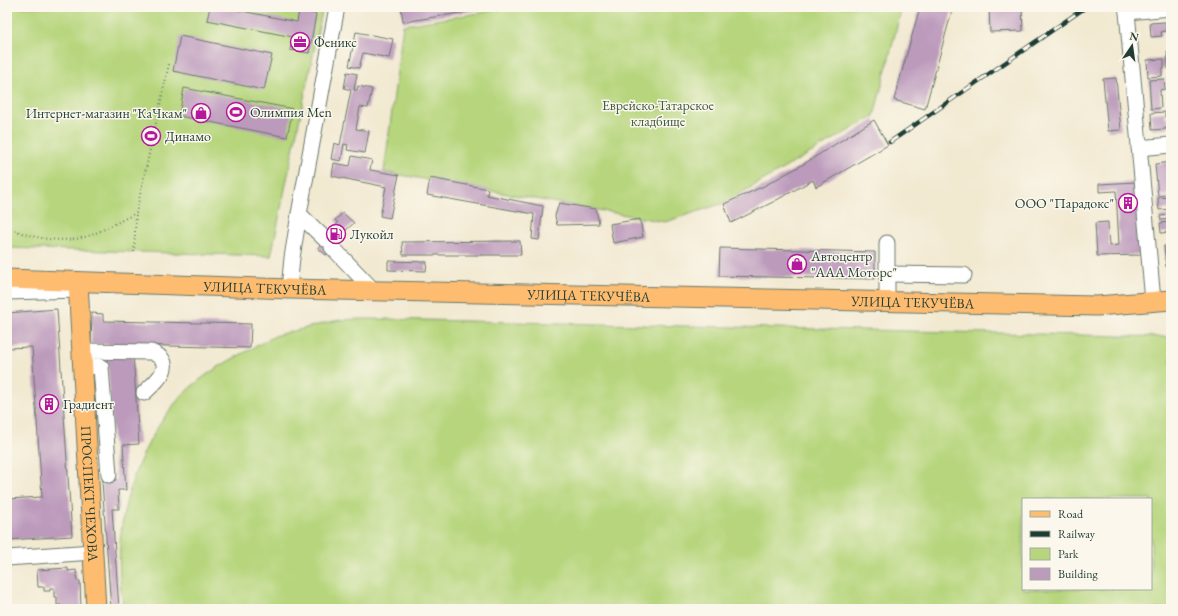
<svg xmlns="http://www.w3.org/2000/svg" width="1178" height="616" font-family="'EB Garamond',serif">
	<rect width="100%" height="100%" fill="#fbf7ec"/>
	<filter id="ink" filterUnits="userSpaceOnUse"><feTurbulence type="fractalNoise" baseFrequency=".025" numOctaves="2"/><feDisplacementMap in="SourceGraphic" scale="8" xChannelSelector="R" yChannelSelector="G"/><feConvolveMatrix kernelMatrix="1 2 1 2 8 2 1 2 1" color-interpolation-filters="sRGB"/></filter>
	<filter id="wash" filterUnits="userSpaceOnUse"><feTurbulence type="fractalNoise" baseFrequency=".012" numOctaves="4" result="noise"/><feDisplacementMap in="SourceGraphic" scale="16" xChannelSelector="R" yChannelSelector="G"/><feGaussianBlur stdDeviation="0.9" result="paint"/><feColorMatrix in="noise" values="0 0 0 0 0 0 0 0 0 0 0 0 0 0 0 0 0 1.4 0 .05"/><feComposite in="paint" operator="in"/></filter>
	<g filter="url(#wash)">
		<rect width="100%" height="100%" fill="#f2e9d1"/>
		<g fill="#b6d57c" stroke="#6a8958" fill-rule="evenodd">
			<path d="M7,7H323L271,256L7,248Z"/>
			<path d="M517,7H902L874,116L724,203L665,222L384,172L403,25Z"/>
			<path d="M379,319L1171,337V609H124C110,539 128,462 173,406C193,380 222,364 251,349C259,345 266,340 275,336C282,333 291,332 298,330C312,327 326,322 340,320C353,319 366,319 379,319ZM1023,499H1151V589H1023Z"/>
		</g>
		<g id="blocks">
			<g fill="#bc9abc">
				<path d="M210,7H222L297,22L299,11L316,14L309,53L290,50L293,37L207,20Z"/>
				<path d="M401,7H491V8L403,22Z"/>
				<path d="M920,7H953L925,109L894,100Z"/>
				<path d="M989,7H1022L1023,31L990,32Z"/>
				<path d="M1165,22L1166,31L1161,32L1162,36L1151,37L1150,23Z"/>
				<path d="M1168,27H1171V39H1169Z"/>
				<path d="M356,32L393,39L389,58L363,53L359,68L349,66Z"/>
				<path d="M180,36L272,55L264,90L173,71Z"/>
				<path d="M1167,52H1171V69H1168Z"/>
				<path d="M1164,59V68L1162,69V76L1148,77L1147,60Z"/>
				<path d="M347,72L357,74L354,90H357L358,86L372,89L368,108L360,107L356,129L369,131L365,153L347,150L348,145L344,144L341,161L331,159L334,143L340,145L351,90L344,88Z"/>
				<path d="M1116,78L1121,130L1108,131L1103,79Z"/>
				<path d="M1168,78H1171V93H1169Z"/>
				<path d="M1164,79L1165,89L1160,90L1161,108L1151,109L1149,80Z"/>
				<path d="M184,88L293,109L287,137L179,116Z"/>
				<path d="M1165,112V117H1168L1169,127H1166V129L1152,130L1151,113Z"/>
				<path d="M874,120L888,145L816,187L813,180L773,202L731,223L724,204L764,186L802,165Z"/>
				<path d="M352,156L372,160L370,170L399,175L390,218L380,216L386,187L332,176L334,163L350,166Z"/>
				<path d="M1171,162V195L1158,196L1155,164Z"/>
				<path d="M430,178L488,189L487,195L543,206L539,240L532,239L534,214L427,195Z"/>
				<path d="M1137,182L1141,255L1097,256L1095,223L1108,222L1109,246L1119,245L1116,191L1099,192V184Z"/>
				<path d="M1171,197V209L1159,210L1158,198Z"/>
				<path d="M559,203L596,209L599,224L557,225L555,216Z"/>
				<path d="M343,213L354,223L347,229L326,255L318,248L338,223L335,220Z"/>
				<path d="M1171,215V219L1161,220L1160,216Z"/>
				<path d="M640,219L643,237L613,243L610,224Z"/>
				<path d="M1171,222V232L1161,233L1160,223Z"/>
				<path d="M520,241L521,255H403L402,242Z"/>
				<path d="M1171,245V266L1166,267L1164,246Z"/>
				<path d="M720,248L875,252V279L719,276Z"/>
				<path d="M388,261L427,262L426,271L388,270Z"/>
				<path d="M57,309L72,536L7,540V499L42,497L32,347L7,348V313Z"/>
				<path d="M92,313L103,314V321L251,324L250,348L91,344Z"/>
				<path d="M133,353L139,444L123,445L126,490H118L119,509H112L119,609H111L102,481L116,480L107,355Z"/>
				<path d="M68,568V571L76,570L77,581H80L81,609H61V605H57V597H54V588H50V591H44V587H38L37,570Z"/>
			</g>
		</g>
	</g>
	<g filter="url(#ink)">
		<use href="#blocks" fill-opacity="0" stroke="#69796b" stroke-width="1"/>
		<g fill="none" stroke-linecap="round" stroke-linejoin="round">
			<defs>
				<g id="minor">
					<path d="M1127,12L1153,301"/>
					<path d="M1127,12L1171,8"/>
					<path d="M1139,148L1171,145"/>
					<path d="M299,214L325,239"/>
					<path d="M332,247L374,291"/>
					<path d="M887,274L964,275"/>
					<path d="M289,289L292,258L299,214L337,7"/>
					<path d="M7,292L78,290"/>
					<path d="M887,302V243"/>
					<path d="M82,351L151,352C179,363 156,382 144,393"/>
					<path d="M83,367L98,366L101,367L109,475"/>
					<path d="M7,558L93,552"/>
				</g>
				<g id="major">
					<path id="s1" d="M7,279L289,289L1097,306L1171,300"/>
					<path id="s2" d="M78,282L96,609"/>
				</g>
			</defs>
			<use href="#minor" stroke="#69796b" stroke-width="17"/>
			<use href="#major" stroke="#69796b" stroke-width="21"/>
			<g stroke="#69796b" stroke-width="2" stroke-dasharray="1 3" stroke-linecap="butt">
				<path d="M7,227C29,237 52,242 76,239C95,236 118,222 136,213L169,64"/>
				<path d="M134,252L136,213"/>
			</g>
			<use href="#minor" stroke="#fff" stroke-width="15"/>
			<use href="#major" stroke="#febc70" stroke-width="19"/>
			<defs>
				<path id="rail" d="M890,142L1086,7"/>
			</defs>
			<use href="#rail" stroke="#1f3d34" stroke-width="4.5"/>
			<use href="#rail" stroke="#fbf7ec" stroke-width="3" stroke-dasharray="9" stroke-linecap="butt"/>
		</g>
	</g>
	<defs>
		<symbol id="office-ring" viewBox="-11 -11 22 22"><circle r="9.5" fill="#fbf7ec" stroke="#b5179e" stroke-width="1.5"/><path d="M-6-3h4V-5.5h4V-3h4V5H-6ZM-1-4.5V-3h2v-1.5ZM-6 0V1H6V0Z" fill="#b5179e"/></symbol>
		<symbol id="stadium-ring" viewBox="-11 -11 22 22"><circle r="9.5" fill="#fbf7ec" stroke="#b5179e" stroke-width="1.5"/><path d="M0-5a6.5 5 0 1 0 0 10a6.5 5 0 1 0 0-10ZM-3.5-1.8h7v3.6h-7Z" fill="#b5179e"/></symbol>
		<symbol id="shop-ring" viewBox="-11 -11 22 22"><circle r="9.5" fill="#fbf7ec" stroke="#b5179e" stroke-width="1.5"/><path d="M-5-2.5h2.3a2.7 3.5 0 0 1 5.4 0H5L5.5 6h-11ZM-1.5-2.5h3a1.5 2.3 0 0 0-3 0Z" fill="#b5179e"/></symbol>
		<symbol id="building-ring" viewBox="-11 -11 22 22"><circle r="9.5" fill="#fbf7ec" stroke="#b5179e" stroke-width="1.5"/><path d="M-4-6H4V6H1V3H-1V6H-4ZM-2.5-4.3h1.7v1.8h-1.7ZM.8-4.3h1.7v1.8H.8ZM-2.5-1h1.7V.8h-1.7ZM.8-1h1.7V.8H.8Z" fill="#b5179e"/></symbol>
		<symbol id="fuel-ring" viewBox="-11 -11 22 22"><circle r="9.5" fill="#fbf7ec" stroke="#b5179e" stroke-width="1.5"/><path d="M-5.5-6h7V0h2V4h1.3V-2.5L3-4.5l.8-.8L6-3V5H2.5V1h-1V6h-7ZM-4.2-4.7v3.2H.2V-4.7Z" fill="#b5179e"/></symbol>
	</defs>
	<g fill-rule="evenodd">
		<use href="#office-ring" x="289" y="31" width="22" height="22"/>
		<use href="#stadium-ring" x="225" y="101" width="22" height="22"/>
		<use href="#shop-ring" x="190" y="102" width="22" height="22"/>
		<use href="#stadium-ring" x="140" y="125" width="22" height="22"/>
		<use href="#building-ring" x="1117" y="192" width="22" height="22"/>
		<use href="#fuel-ring" x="325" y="223" width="22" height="22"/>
		<use href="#shop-ring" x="786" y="253" width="22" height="22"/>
		<use href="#building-ring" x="38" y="393" width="22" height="22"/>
	</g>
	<g text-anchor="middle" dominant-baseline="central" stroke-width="3" stroke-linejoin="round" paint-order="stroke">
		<g font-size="14" fill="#1f3d34" stroke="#fbf7ec" text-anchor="start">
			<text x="314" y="42">Феникс</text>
			<text x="250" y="112">Олимпия Men</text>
			<text x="187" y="113" text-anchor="end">Интернет-магазин "КаЧкам"</text>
			<text x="165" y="136">Динамо</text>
			<text x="1114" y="203" text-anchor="end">ООО "Парадокс"</text>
			<text x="350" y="234">Лукойл</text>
			<text x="811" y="256">Автоцентр<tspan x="811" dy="16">"ААА Моторс"</tspan></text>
			<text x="63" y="404">Градиент</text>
		</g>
		<g font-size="14" fill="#3d5b42" stroke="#fbf7ec">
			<text x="658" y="105">Еврейско-Татарское<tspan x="658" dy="16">кладбище</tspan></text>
		</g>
		<g font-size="14" fill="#1f3d34" stroke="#fbf7ec">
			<text stroke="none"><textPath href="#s1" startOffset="258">УЛИЦА ТЕКУЧЁВА</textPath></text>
			<text stroke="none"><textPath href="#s1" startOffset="582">УЛИЦА ТЕКУЧЁВА</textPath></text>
			<text stroke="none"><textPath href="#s1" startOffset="906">УЛИЦА ТЕКУЧЁВА</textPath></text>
			<text stroke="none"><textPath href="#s2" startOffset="212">ПРОСПЕКТ ЧЕХОВА</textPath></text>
		</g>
	</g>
	<rect width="1178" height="616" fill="none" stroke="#fbf7ec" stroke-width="24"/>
	<rect x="1022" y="498" width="130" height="92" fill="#fbf7ec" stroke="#a3ada2"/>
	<rect x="1030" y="511" width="20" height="6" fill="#febc70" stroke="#a3ada2"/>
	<text x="1058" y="518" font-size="12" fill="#1f3d34">Road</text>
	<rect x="1030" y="531" width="20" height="6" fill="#1f3d34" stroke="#a3ada2"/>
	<text x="1058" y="538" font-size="12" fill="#1f3d34">Railway</text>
	<rect x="1030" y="548" width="20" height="12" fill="#b6d57c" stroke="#a3ada2"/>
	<text x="1058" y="558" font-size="12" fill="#1f3d34">Park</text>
	<rect x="1030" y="568" width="20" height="12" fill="#bc9abc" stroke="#a3ada2"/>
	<text x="1058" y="578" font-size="12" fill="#1f3d34">Building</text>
	<g transform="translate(1132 46) rotate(13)" stroke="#fbf7ec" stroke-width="3" paint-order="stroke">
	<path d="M0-3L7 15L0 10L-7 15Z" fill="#1f3d34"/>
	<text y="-6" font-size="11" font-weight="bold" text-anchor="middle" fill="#1f3d34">N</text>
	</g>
</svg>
